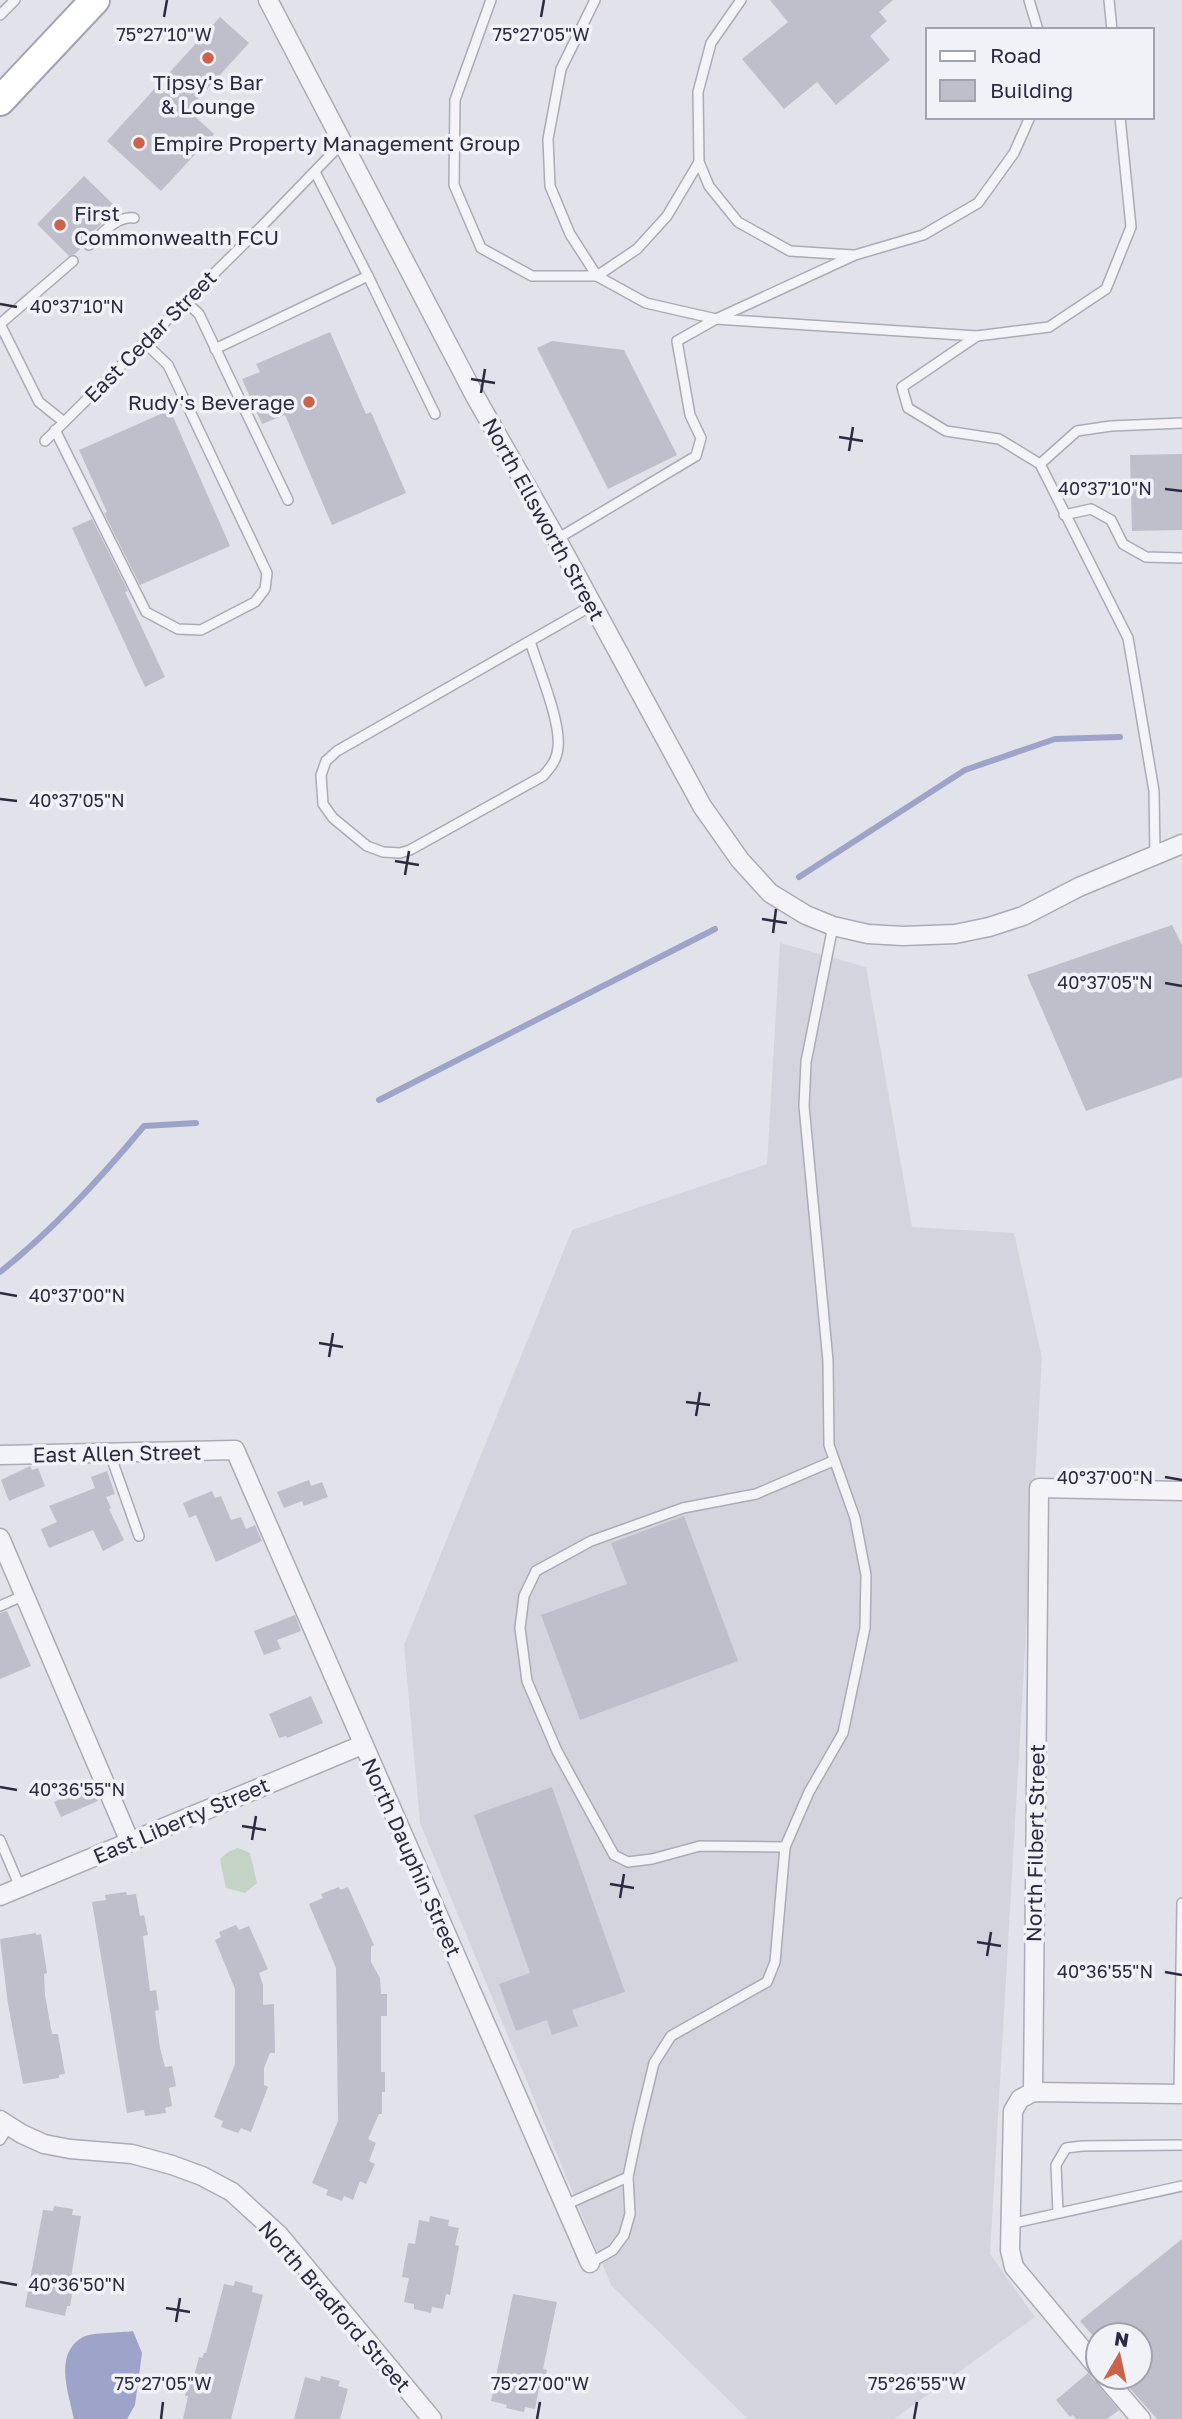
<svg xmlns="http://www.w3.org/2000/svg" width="1182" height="2419" font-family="'Golos Text',sans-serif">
	<rect width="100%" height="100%" fill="#e2e2ea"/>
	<path fill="#d4d4df" d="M780,943L866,967L912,1227L1014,1233L1042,1358L990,2254L1035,2317L894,2419H748L611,2285L420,1823L404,1645L572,1230L767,1164Z"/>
	<path fill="#c3d3c4" d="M238,1848L250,1853L257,1883L245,1893L226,1888L220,1859L228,1852Z"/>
	<path fill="#9ea4c9" d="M133,2331L142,2353L135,2405L127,2419H74C69,2393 53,2354 83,2337C92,2332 122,2333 133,2331Z"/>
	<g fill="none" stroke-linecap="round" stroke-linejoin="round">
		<g stroke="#9ea4c9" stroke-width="6">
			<path d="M799,877L965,770L1055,739L1120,737"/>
			<path d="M379,1100L715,929"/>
			<path d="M0,1272C53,1230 101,1178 144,1126L196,1123"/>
		</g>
	</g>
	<g fill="#bfbfcc">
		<path d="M770,0H893L879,12L887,21L870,36L890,60L836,105L817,82L784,109L742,59L788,22Z"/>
		<path d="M220,17L249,43L188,110L214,134L161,191L107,141Z"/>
		<path d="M84,176L118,209L84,240L82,247L75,254L69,256L37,224Z"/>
		<path d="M330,332L366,414L371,412L406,493L332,525L285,415L262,424L242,379L260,372L256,364Z"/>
		<path d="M552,341L624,350L677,455L608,489L537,348Z"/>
		<path d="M170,410L230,546L140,585L104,513L107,512L79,450Z"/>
		<path d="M1182,454V530L1132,531L1130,455Z"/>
		<path d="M92,519L128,591L125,592L165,677L145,687L72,528Z"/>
		<path d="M1172,925L1182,945V1077L1086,1111L1027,975Z"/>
		<path d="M30,1466L32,1470L38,1468L45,1486L9,1501L1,1480Z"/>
		<path d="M107,1471L115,1494L106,1497L111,1508L109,1509L124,1540L103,1551L93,1530L49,1548L41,1529L57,1522L49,1506L95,1488L91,1477Z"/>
		<path d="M309,1480L311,1486L322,1482L328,1497L304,1506L302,1501L284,1508L277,1492Z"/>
		<path d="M212,1491L215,1498L221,1496L231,1520L241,1517L246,1529L255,1525L262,1541L216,1562L196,1515L189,1518L183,1503Z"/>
		<path d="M684,1516L738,1661L580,1720L541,1615L627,1584L611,1543Z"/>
		<path d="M7,1611L31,1666L0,1679V1613Z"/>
		<path d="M295,1615L301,1631L277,1640L281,1649L264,1655L254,1631Z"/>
		<path d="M311,1696L323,1723L287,1738L286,1736L279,1738L269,1714Z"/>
		<path d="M92,1785L98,1801L61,1817L54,1802Z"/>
		<path d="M552,1787L625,1992L572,2010L578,2026L552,2035L547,2020L516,2031L499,1984L530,1973L474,1815Z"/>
		<path d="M339,1887L340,1890L348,1887L374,1945L371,1947V1962L380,1978L381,1994H387V2016H381V2072H385V2092H382V2114H379L368,2139L376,2143L369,2161L375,2164L366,2184L360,2181L353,2200L344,2196L342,2201L326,2195L328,2190L312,2183L338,2121L336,1968L309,1904L323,1898L321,1894Z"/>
		<path d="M126,1892L127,1895L136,1894L140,1916L144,1915L148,1935L143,1936L150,1991L156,1990L159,2010L155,2011L160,2048L165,2067L172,2066L176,2086L169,2088L172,2106L165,2108L166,2113L145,2116L144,2110L127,2113L92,1902L106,1900L105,1895Z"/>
		<path d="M236,1925L239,1930L249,1926L268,1969L259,1973L263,1985V2005L274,2004L275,2053H270L264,2068V2085L268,2087L251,2132L241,2128L238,2133L221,2127L223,2121L214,2117L235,2064V1989L215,1940L221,1937L219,1932Z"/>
		<path d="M36,1933V1935L41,1934L47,1973L44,1974L45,1995L52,2034H58L65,2074L59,2075V2078L23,2084L8,2004L0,1939Z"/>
		<path d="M54,2206L73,2209L72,2215L81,2216L70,2284H74L70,2306H67L65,2316L25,2307L43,2210L53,2211Z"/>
		<path d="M430,2216L449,2220L448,2226L459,2228L455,2245L459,2246L450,2295L446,2294L443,2309L432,2307L431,2313L414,2309V2304L404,2302L409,2278L402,2277L408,2243L415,2244L419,2220L429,2222Z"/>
		<path d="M1182,2239V2419H1157L1120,2377H1140V2335H1092L1080,2321Z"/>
		<path d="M235,2281L253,2286L252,2292L263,2295L231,2419H183L188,2396H185L190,2375L194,2376L199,2357L202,2358L204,2353H206L224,2284L234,2286Z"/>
		<path d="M513,2294L557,2302L543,2369L547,2370L543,2389L539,2388L535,2409L525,2407L524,2412L506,2408L507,2405L491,2401Z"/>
		<path d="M1088,2373L1119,2410L1107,2419H1076L1073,2415L1070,2417L1056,2400Z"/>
		<path d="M321,2376L340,2381L338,2386L348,2389L340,2419H294L305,2377L320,2381Z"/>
	</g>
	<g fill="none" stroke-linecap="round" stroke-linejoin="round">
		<defs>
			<g id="lane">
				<path d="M491,0L455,100L454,185L481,248L532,276H597L637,249L667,216L699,162"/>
				<path d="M595,0L561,69L548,139L550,186L570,234L597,276L646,303L716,319L977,336L1049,327L1106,289L1131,227L1120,117"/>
				<path d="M741,0L711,43L698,92L699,162L709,186L738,222L790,251L853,255"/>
				<path d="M1029,0L1038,30"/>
				<path d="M1109,0L1112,30"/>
				<path d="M0,15L15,0"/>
				<path d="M89,245C102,234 116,216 134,218"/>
				<path d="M368,276L435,414"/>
				<path d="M185,301L199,314L288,500"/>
				<path d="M977,336L902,387L908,408L946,431L999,439L1040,464L1128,638L1154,791L1155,855"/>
				<path d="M215,349L368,276L315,172"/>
				<path d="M64,422L39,402L0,324L73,261"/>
				<path d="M55,430L146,612L178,629L201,630L255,602L265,589L267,573L168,365L144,342"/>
				<path d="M45,441L262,226L343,142"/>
				<path d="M1040,464L1077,431L1111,426L1182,423"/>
				<path d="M1064,515L1091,509L1111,520L1123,544L1146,557L1182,558"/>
				<path d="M557,539L696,456L701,438L690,415L677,341L716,319L855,255L923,235L978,203L1014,153L1030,117"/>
				<path d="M530,641C538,668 561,721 558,747C557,760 551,767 543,776L410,850L400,853L383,852L367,846L333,818L323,804L321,775L326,761L337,751L593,605"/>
				<path d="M110,1454L139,1536"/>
				<path d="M0,1606L25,1595"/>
				<path d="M0,1840L20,1887"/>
				<path d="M785,1847L700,1846L652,1859L628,1862L614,1855L557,1751L527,1681L520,1628L524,1596L536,1571L591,1541L683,1508L756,1494L833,1461"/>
				<path d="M1179,2094L1182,1903"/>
				<path d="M0,2140L9,2126"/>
				<path d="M565,2205L628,2177"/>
				<path d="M1058,2213L1056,2165L1066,2148L1082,2146L1182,2145"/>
				<path d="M1010,2224L1182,2186"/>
				<path d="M590,2263L613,2250L624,2235L630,2214L628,2177L638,2129L654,2063L671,2036L767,1982L775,1962L785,1847L809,1792L843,1733L865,1628L866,1575L855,1518L829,1445L828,1361L804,1106L806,1062L833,926"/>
			</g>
			<g id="street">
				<path d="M268,0L475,396L560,545L702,806L740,860L770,893L806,915L833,926L868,934L903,936L955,934L989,927L1023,916L1079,887L1182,844"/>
				<path d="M0,1455L235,1450L590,2263"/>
				<path d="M0,1538L130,1842"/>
				<path d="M0,1896L362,1745"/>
				<path d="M1033,2092L1039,1488L1182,1491"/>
				<path d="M0,2120L22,2134L44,2144L70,2149L132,2154L172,2165L202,2176L232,2192L279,2235L432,2419"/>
				<path d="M1098,2368L1014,2267L1010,2250L1013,2111L1020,2099L1033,2092L1182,2094"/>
				<path d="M1105,2377L1141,2419"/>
			</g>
			<path id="primary" d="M0,101L95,0"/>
		</defs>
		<use href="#lane" stroke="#ababb7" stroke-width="12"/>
		<use href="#street" stroke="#ababb7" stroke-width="21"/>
		<use href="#primary" stroke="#a1a2b5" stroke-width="32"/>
		<use href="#lane" stroke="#f4f4f8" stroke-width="9"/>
		<use href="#street" stroke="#f4f4f8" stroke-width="18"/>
		<use href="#primary" stroke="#fff" stroke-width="28"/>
	</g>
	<path fill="none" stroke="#2a2b41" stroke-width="2.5" d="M164,17L167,0M541,17L544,0M0,304L17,307M471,379L495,383M481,393L485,369M839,437L863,441M849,451L853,427M1165,489L1182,491M0,799L17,801M395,861L419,865M405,875L409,851M762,919L787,923M773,933L776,909M1165,983L1182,986M0,1293L17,1296M319,1343L343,1347M329,1357L333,1333M686,1402L710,1405M696,1416L700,1392M1165,1477L1182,1480M0,1787L17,1790M242,1826L266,1830M252,1840L256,1816M610,1884L634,1888M620,1898L624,1874M977,1942L1001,1946M987,1956L991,1932M1165,1972L1182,1975M0,2282L17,2285M166,2308L190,2312M176,2322L180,2298M161,2419L163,2402M537,2419L540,2402M914,2419L917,2402"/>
	<g fill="#cb634a" stroke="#f1f2f7" stroke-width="2.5">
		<circle cx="208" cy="58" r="7"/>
		<circle cx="139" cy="143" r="7"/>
		<circle cx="60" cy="225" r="7"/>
		<circle cx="309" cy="402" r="7"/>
	</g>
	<g text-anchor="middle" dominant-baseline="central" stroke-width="7" stroke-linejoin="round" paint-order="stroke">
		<g font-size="21" fill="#2a2b41" stroke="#f1f2f7" text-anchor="start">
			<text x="208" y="82" text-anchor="middle">Tipsy's Bar<tspan x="208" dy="24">&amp; Lounge</tspan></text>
			<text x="153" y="143">Empire Property Management Group</text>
			<text x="74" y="213">First<tspan x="74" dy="24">Commonwealth FCU</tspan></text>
			<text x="295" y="402" text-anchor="end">Rudy's Beverage</text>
		</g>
		<g font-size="21" fill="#2a2b41" stroke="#f1f2f7">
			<text transform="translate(150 336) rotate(-45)">East Cedar Street</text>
			<text transform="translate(544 519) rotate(61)">North Ellsworth Street</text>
			<text transform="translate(117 1453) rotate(-1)">East Allen Street</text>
			<text transform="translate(181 1820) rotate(-23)">East Liberty Street</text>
			<text transform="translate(1035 1843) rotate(-89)">North Filbert Street</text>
			<text transform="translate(412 1857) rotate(66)">North Dauphin Street</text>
			<text transform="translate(335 2306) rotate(49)">North Bradford Street</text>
		</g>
	</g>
	<g font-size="18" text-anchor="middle" fill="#2a2b41" stroke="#f1f2f7" stroke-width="7" stroke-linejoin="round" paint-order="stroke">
		<text x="164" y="41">75°27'10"W</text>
		<text x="541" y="41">75°27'05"W</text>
		<text x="77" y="313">40°37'10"N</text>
		<text x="1105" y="495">40°37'10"N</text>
		<text x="77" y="807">40°37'05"N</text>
		<text x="1105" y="989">40°37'05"N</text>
		<text x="77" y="1302">40°37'00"N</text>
		<text x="1105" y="1484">40°37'00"N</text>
		<text x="77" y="1796">40°36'55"N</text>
		<text x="1105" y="1978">40°36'55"N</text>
		<text x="77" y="2291">40°36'50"N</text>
		<text x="163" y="2390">75°27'05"W</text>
		<text x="540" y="2390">75°27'00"W</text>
		<text x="917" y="2390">75°26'55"W</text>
	</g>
	<rect x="926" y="28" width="228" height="91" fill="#f1f2f7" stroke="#a1a2ae" stroke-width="2"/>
	<rect x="940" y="51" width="35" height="10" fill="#ffffff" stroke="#a1a2ae" stroke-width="2"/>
	<text x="990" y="63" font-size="21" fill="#2a2b41">Road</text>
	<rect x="940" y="80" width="35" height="21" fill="#bfbfcc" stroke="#a1a2ae" stroke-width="2"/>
	<text x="990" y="98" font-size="21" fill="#2a2b41">Building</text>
	<g transform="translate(1119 2356) rotate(9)"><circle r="33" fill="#f1f2f7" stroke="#a1a2ae" stroke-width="2"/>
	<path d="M0-5L12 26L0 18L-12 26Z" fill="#cb634a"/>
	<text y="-10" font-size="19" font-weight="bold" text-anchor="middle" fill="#2a2b41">N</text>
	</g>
</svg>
